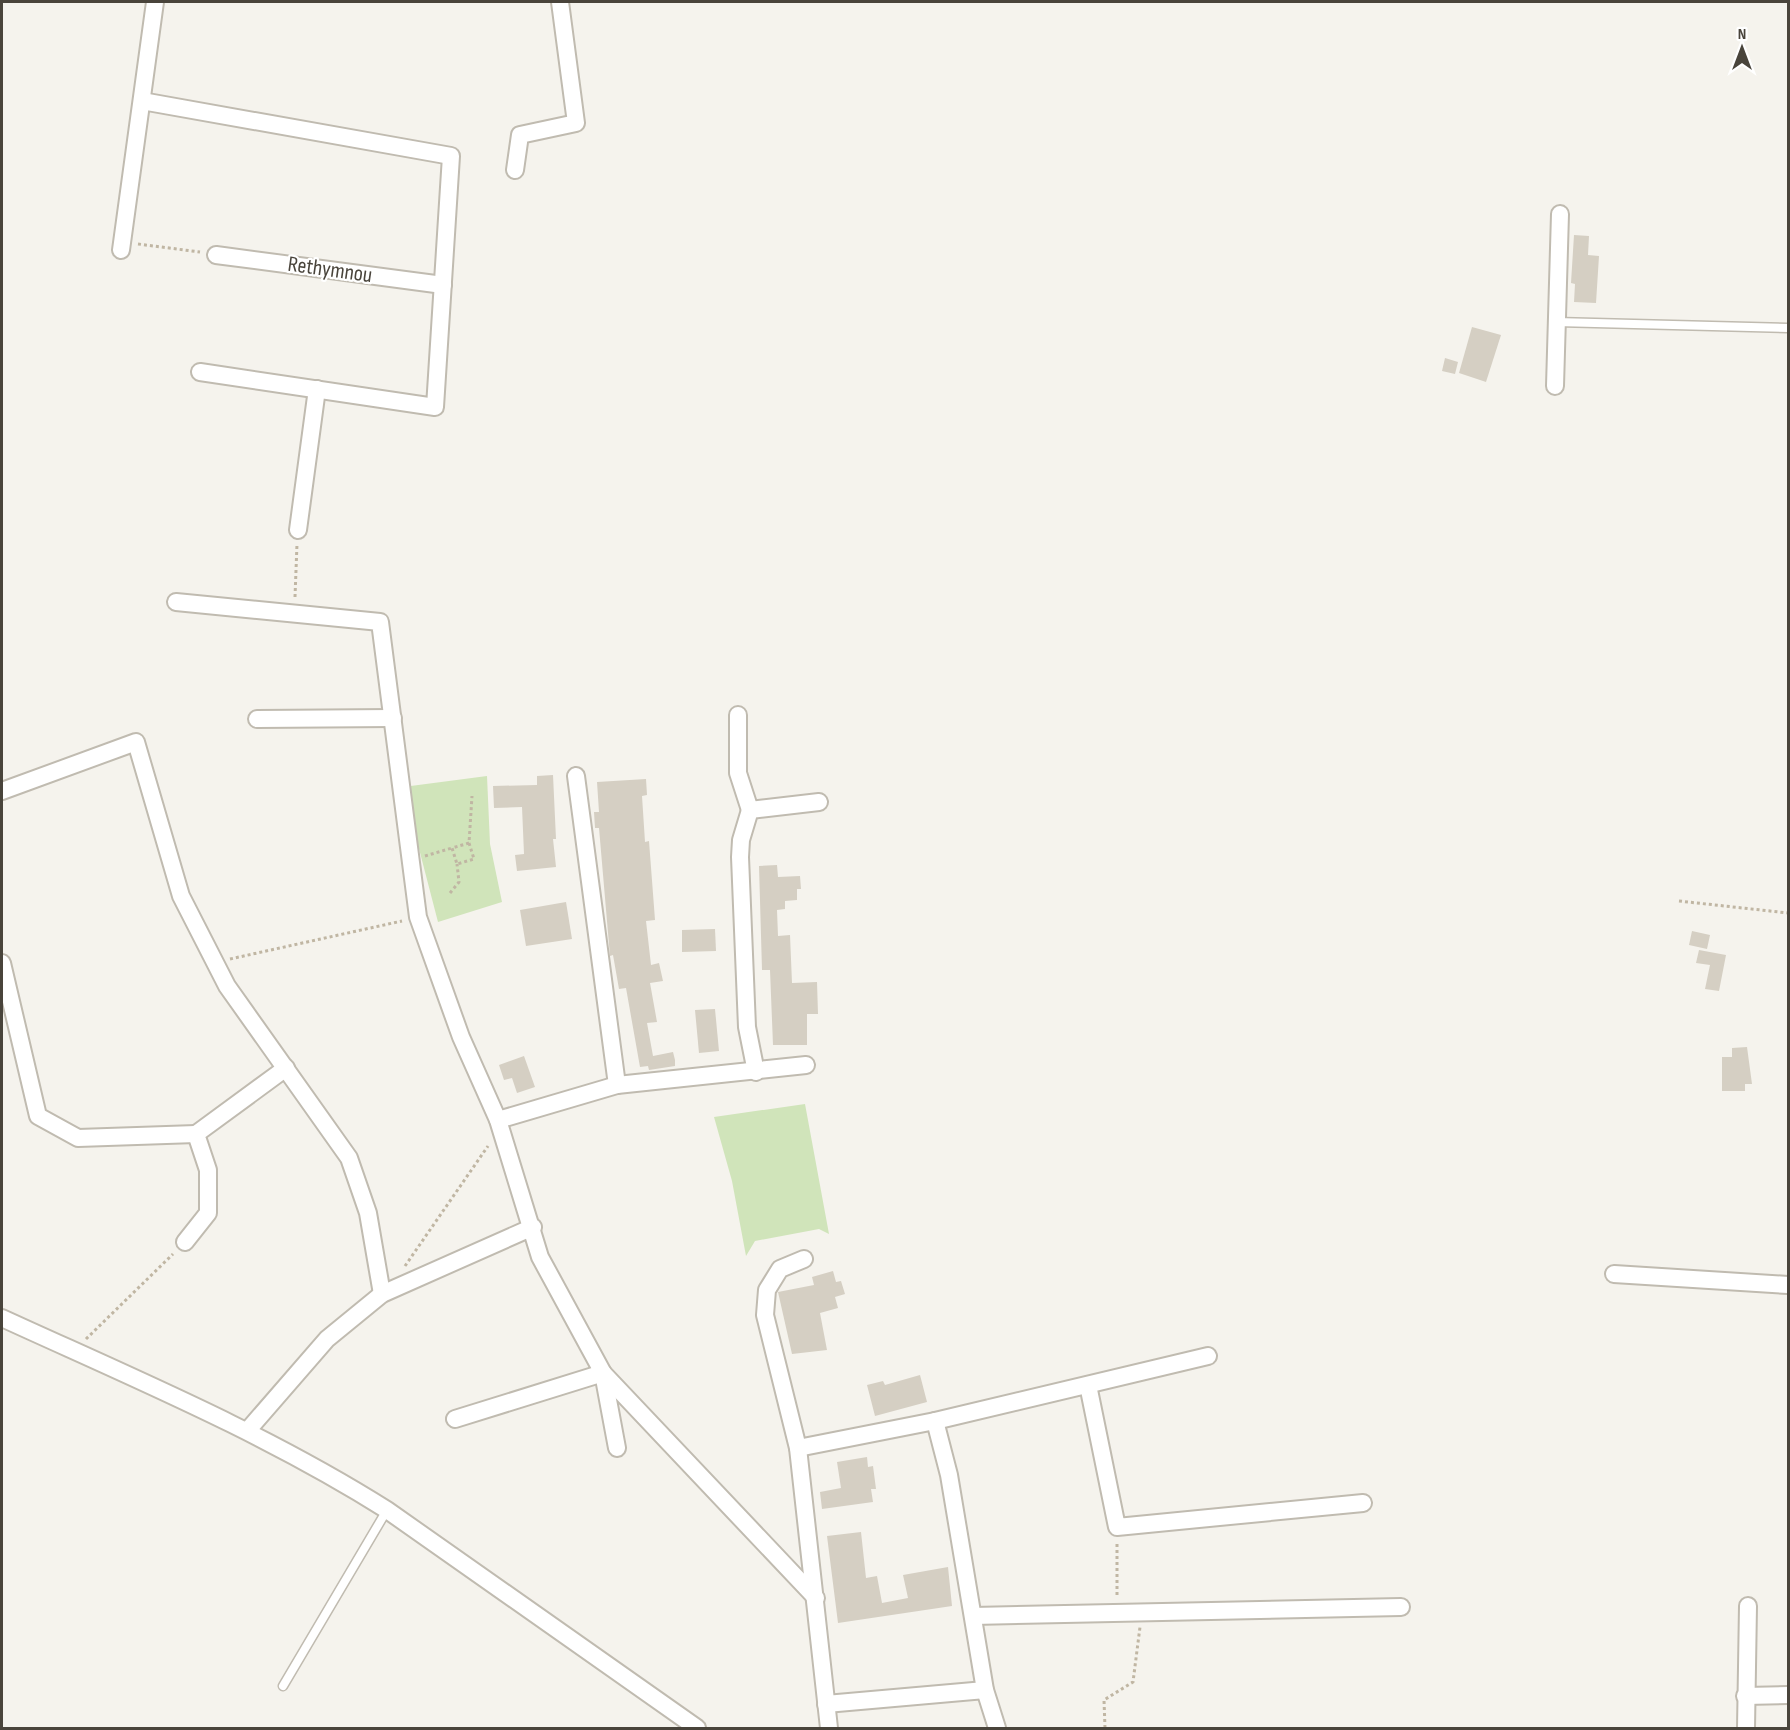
<svg xmlns="http://www.w3.org/2000/svg" width="1790" height="1730" font-family="'Sofia Sans Condensed',sans-serif">
	<rect width="100%" height="100%" fill="#f5f3ed"/>
	<g fill="#d0e4ba">
		<path d="M487,776L490,844L502,902L438,922L403,787Z"/>
		<path d="M805,1104L829,1234L819,1229L755,1241L746,1256L732,1181L714,1117Z"/>
	</g>
	<g fill="#d5cfc3">
		<path d="M1574,235L1589,236L1588,255L1599,256L1596,303L1574,302L1575,284L1571,283Z"/>
		<path d="M1472,327L1501,335L1486,382L1459,373Z"/>
		<path d="M1445,358L1458,362L1455,374L1442,371Z"/>
		<path d="M553,775L556,839H553L556,867L517,871L515,855L524,854L522,807L494,808L493,786L537,785V776Z"/>
		<path d="M646,779L647,795L642,796L645,842L649,841L655,920L646,921L651,965L659,963L663,981L650,983L657,1022L647,1023L653,1056L673,1052L675,1060V1066L649,1070L648,1066L640,1067L626,988L619,989L613,955L610,956L599,828H595L594,812H599L597,782Z"/>
		<path d="M777,865L778,877L800,876L801,889H797V900L785,901V909L777,910L778,936L790,935L792,983L817,982L818,1014H807V1045H773L770,970H762L759,866Z"/>
		<path d="M566,902L572,939L526,946L520,910Z"/>
		<path d="M715,929L716,951L682,952V930Z"/>
		<path d="M1692,931L1710,935L1707,949L1689,945Z"/>
		<path d="M1699,950L1726,955L1719,991L1705,989L1710,965L1696,963Z"/>
		<path d="M715,1009L719,1051L699,1053L695,1010Z"/>
		<path d="M1747,1047L1752,1084H1745V1091H1722V1057H1732V1048Z"/>
		<path d="M524,1056L535,1087L517,1093L512,1078L504,1080L499,1065Z"/>
		<path d="M833,1271L836,1282L841,1281L845,1294L835,1297L838,1308L820,1313L827,1350L792,1354L778,1292L814,1285L812,1277Z"/>
		<path d="M920,1375L927,1402L875,1416L867,1385L883,1381L885,1385Z"/>
		<path d="M867,1457L868,1467L873,1466L876,1489H871L873,1502L822,1509L820,1492L841,1488L837,1462Z"/>
		<path d="M861,1532L866,1578L877,1576L882,1603L908,1598L903,1575L948,1567L952,1606L838,1623L827,1536Z"/>
	</g>
	<g fill="none" stroke-linecap="round" stroke-linejoin="round">
		<defs>
			<g id="lane">
				<path d="M1556,322L1788,328"/>
				<path d="M283,1686L387,1510"/>
			</g>
			<g id="street">
				<path d="M142,101L451,156L435,407L200,372"/>
				<path d="M515,170L520,135L576,123L560,2"/>
				<path d="M121,250L155,2"/>
				<path d="M216,255L443,285"/>
				<path d="M1555,386L1560,214"/>
				<path d="M298,530L317,389"/>
				<path d="M176,602L380,622L418,917L461,1037L498,1120L540,1257L603,1373L617,1448"/>
				<path d="M738,715V773L750,810"/>
				<path d="M257,719L393,718"/>
				<path d="M576,776L617,1085"/>
				<path d="M2,791L136,742L181,896L227,986L349,1158L368,1213L382,1294"/>
				<path d="M2,963L38,1116L78,1138L196,1134"/>
				<path d="M756,1072L747,1027L740,857L741,840L750,810L819,802"/>
				<path d="M498,1120L617,1085L806,1065"/>
				<path d="M185,1242L208,1213V1170L196,1134L286,1068"/>
				<path d="M804,1259L780,1269L767,1290L765,1315L798,1448L829,1728"/>
				<path d="M1614,1274L1788,1285"/>
				<path d="M2,1318C133,1378 265,1433 387,1510L697,1728"/>
				<path d="M1088,1385L1117,1527L1363,1503"/>
				<path d="M455,1419L603,1373L816,1598"/>
				<path d="M935,1421L949,1475L985,1690L997,1728"/>
				<path d="M248,1430L327,1339L382,1294L533,1227"/>
				<path d="M798,1448L935,1421L1208,1356"/>
				<path d="M973,1616L1401,1607"/>
				<path d="M1745,1696L1788,1695"/>
				<path d="M826,1704L985,1690"/>
				<path d="M1746,1728L1748,1606"/>
			</g>
		</defs>
		<use href="#lane" stroke="#c0bbb0" stroke-width="11"/>
		<use href="#street" stroke="#c0bbb0" stroke-width="20"/>
		<g stroke="#c0b6a3" stroke-width="3" stroke-dasharray="3 3" stroke-linecap="butt">
			<path d="M138,244L200,252"/>
			<path d="M295,597L297,544"/>
			<path d="M469,843L452,848L457,864L474,859L469,843L472,796"/>
			<path d="M425,856L452,848"/>
			<path d="M450,893L459,882L457,864"/>
			<path d="M1679,901L1788,913"/>
			<path d="M230,959L402,921"/>
			<path d="M405,1266L488,1146"/>
			<path d="M86,1339L173,1254"/>
			<path d="M1117,1544V1597"/>
			<path d="M1105,1728L1104,1700L1133,1682L1140,1627"/>
		</g>
		<use href="#lane" stroke="#fff" stroke-width="8"/>
		<use href="#street" stroke="#fff" stroke-width="16"/>
	</g>
	<g text-anchor="middle" dominant-baseline="central" stroke-width="4.5" stroke-linejoin="round" paint-order="stroke">
		<g font-size="22" fill="#49443b" stroke="#fff">
			<text transform="translate(330 270) rotate(8)">Rethymnou</text>
		</g>
	</g>
	<rect width="1790" height="1730" fill="none" stroke="#49443b" stroke-width="6"/>
	<g transform="translate(1742 48)" stroke="#ffffff" stroke-width="4.5" paint-order="stroke">
	<path d="M0-4.5L10 22L0 15L-10 22Z" fill="#49443b"/>
	<text y="-9" font-size="16" font-weight="bold" text-anchor="middle" fill="#49443b">N</text>
	</g>
</svg>
